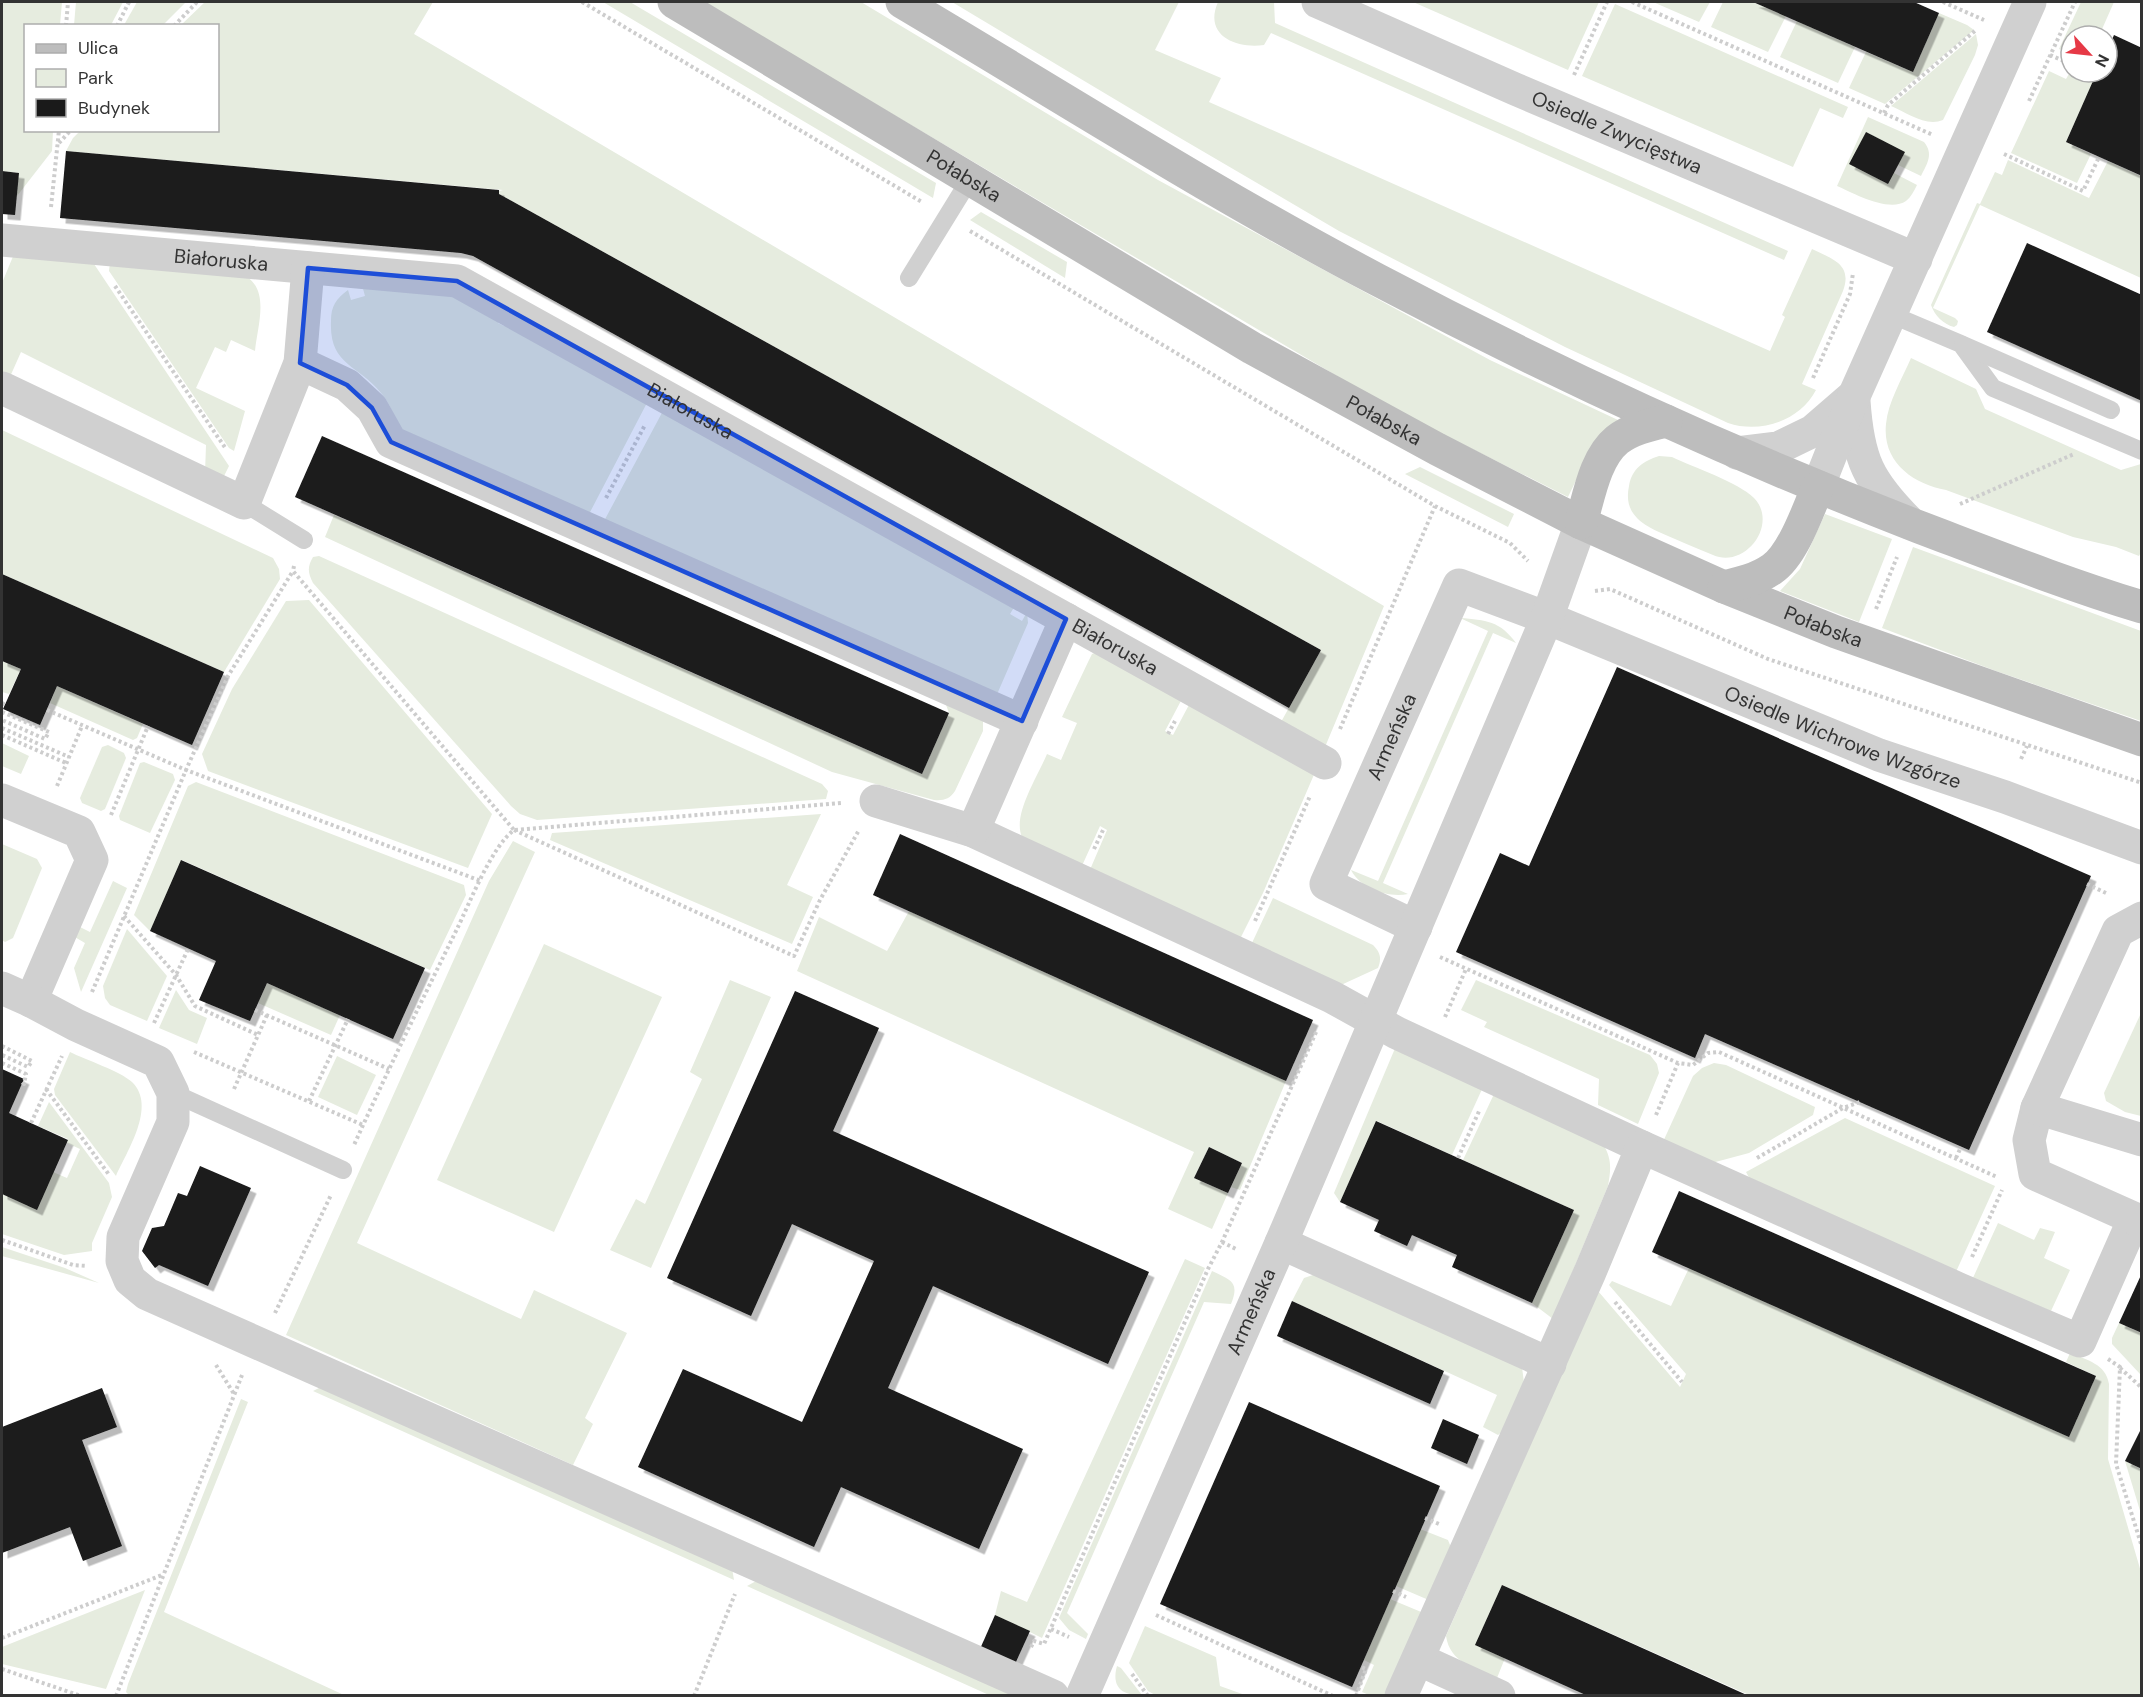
<svg xmlns="http://www.w3.org/2000/svg" width="2143" height="1697" font-family="'DM Sans',sans-serif">
	<defs>
		<filter id="shadow"><feDropShadow dx="5.5" dy="5.5" stdDeviation="0" flood-color="#0004"/></filter>
	</defs>
	<rect width="100%" height="100%" fill="#fff"/>
	<g fill="#e6ecdf">
		<path d="M2,2H62L60,25L26,26V130L53,131L52,151L17,196L18,173L2,171Z"/>
		<path d="M76,2H123L111,25H74Z"/>
		<path d="M137,2H186L163,25H124Z"/>
		<path d="M205,2H433L414,34L1384,606L1325,747L1281,722L1321,650L499,194V191L503,190L66,151L73,138L80,131L218,130V26L181,25Z"/>
		<path d="M603,2H630L936,183L933,198Z"/>
		<path d="M702,2H861L1158,180L1490,360L1618,420L1594,443L1568,497L1393,409Z"/>
		<path d="M952,2H1179L1155,50L1221,78L1209,102L1770,351L1785,317L1782,315L1812,249C1832,259 1853,264 1843,291L1802,384L1816,390C1800,421 1760,434 1728,423L1565,347L1339,231L1163,128Z"/>
		<path d="M1218,2H1274L1275,23L1788,251L1784,260L1271,33L1264,45C1237,49 1203,36 1218,2Z"/>
		<path d="M1413,2H1599L1568,70Z"/>
		<path d="M1653,2H1710L1699,22Z"/>
		<path d="M1723,2H1753L1786,16L1768,52L1711,27Z"/>
		<path d="M2081,2H2114L2099,36H2071V54L2059,49Z"/>
		<path d="M1615,4L1848,107L1843,118L1820,108L1793,167L1582,76Z"/>
		<path d="M1939,13L1967,25L1974,30L1885,104L1849,88L1866,52L1913,72Z"/>
		<path d="M1797,21L1855,47L1838,83L1780,57Z"/>
		<path d="M1976,34L1978,45L1975,55L1943,120C1926,127 1907,113 1891,106Z"/>
		<path d="M2049,71L2066,79L2070,72L2093,82L2066,142L2091,154L2077,183L2011,153Z"/>
		<path d="M1868,117L1924,142C1934,154 1927,164 1921,176L1898,165L1894,173L1917,185C1914,191 1911,197 1906,201C1889,213 1853,193 1837,186Z"/>
		<path d="M2008,160L2089,198L2108,161L2141,176V278L1980,205L1933,308L1955,318L1958,321L1957,325L1954,327C1943,324 1935,316 1931,305L1977,203L1980,204L1995,172L2002,175Z"/>
		<path d="M981,212L1067,262L1065,278L970,220Z"/>
		<path d="M14,254L92,261L229,466L224,476L205,473L206,445L21,352L9,379L2,376V283Z"/>
		<path d="M110,262L247,277C270,292 257,328 255,351L231,340L226,352L215,347L196,388L245,411L234,451L229,448L109,271Z"/>
		<path d="M362,285L451,293L501,318L498,323L504,326L508,321L649,399L588,516L412,439C408,435 403,431 399,426C393,415 390,403 381,393C358,364 329,366 331,321C331,306 336,299 348,290L351,300L365,296Z"/>
		<path d="M1911,358L1976,389L1985,409L2121,470L2141,464L2142,550L2139,556L2116,547L2073,537L1946,490C1913,484 1882,462 1886,424C1888,402 1902,379 1911,358Z"/>
		<path d="M664,409L1016,604L1010,614L1022,621L1027,612L1028,623L998,692L995,695L603,523Z"/>
		<path d="M2,430L273,558L279,569L280,579L224,672L2,574Z"/>
		<path d="M1659,456L1672,457C1693,467 1738,482 1754,498C1779,524 1745,569 1713,555C1700,550 1687,544 1675,539C1650,528 1622,519 1629,486C1632,469 1643,461 1659,456Z"/>
		<path d="M1420,467L1514,514L1508,527L1405,474Z"/>
		<path d="M1825,514L1892,539L1859,622L1780,591L1800,569Z"/>
		<path d="M334,515L922,774L949,713L945,702L983,721V731L955,791C950,799 943,801 934,800L832,772L325,537Z"/>
		<path d="M1913,547L2141,631V721L1996,671L1882,628Z"/>
		<path d="M319,556L822,784L828,791L826,799L537,820L520,814L511,806L313,583C308,573 307,567 313,557Z"/>
		<path d="M309,600L492,814L468,868L208,771L202,754L232,689L286,601Z"/>
		<path d="M1460,618C1486,620 1500,621 1516,643L1493,633L1383,883L1408,894C1388,898 1361,889 1351,870L1378,881L1488,631Z"/>
		<path d="M1097,652L1183,697L1165,731L1173,735L1191,701L1316,770L1263,893L1239,941L1089,872L1107,830L1100,826L1081,868L1022,837C1012,815 1038,776 1047,754L1061,760L1077,723L1062,717L1089,660L1092,654Z"/>
		<path d="M2,661L21,669L9,694L2,692Z"/>
		<path d="M57,686L143,724L137,738L133,740L50,703Z"/>
		<path d="M2,743L29,756L21,774L2,766Z"/>
		<path d="M108,745L124,753L126,758L105,809L101,811L82,803L80,798L102,747Z"/>
		<path d="M144,762L173,774L175,780L150,833L120,820L119,816L140,763Z"/>
		<path d="M196,782L464,885L466,895L430,970L182,860L150,931L134,915L188,786Z"/>
		<path d="M821,814L787,885L813,897L792,944L550,840L552,833Z"/>
		<path d="M513,841L535,852L357,1243L521,1319L534,1290L627,1333L585,1418L593,1424L573,1465L286,1335L489,881Z"/>
		<path d="M2,844L37,859L42,868L13,938L5,942L2,940Z"/>
		<path d="M113,881L127,888L81,992L74,968L85,943L73,936L78,926L90,932Z"/>
		<path d="M1273,898L1373,945C1380,952 1382,958 1378,968L1341,985L1251,945Z"/>
		<path d="M909,911L1286,1081L1240,1190L1231,1187L1242,1163L1209,1147L1194,1178L1228,1193L1212,1229L1168,1209L1194,1152L797,971L819,917L887,951Z"/>
		<path d="M127,929L167,976L147,1021L110,1005L105,998L103,986Z"/>
		<path d="M544,944L662,997L554,1232L437,1180Z"/>
		<path d="M730,980L771,997L651,1268L610,1250L636,1199L645,1204L702,1079L690,1072Z"/>
		<path d="M1476,980L1650,1055L1657,1064L1659,1073L1638,1124L1598,1105L1599,1079L1484,1027L1487,1022L1461,1010Z"/>
		<path d="M267,983L340,1015L331,1035L258,1003Z"/>
		<path d="M176,990L189,1010L207,1018L197,1044L159,1028Z"/>
		<path d="M2141,1013L2142,1116H2141L2125,1112L2106,1101L2104,1093Z"/>
		<path d="M1396,1046L1483,1087L1452,1155L1377,1121L1340,1202L1334,1193Z"/>
		<path d="M70,1052C86,1060 120,1071 132,1082C157,1106 127,1151 116,1176L55,1095L54,1089Z"/>
		<path d="M337,1056L376,1075L357,1115L318,1097Z"/>
		<path d="M1714,1063L1726,1065L1815,1107L1813,1115L1749,1153L1708,1164L1662,1144L1693,1076L1702,1068Z"/>
		<path d="M1494,1094L1603,1144C1612,1159 1611,1169 1608,1186L1553,1319L1532,1303L1574,1210L1463,1160Z"/>
		<path d="M49,1102L109,1183L112,1197L92,1243V1251L64,1255L2,1234V1194L37,1209L53,1172L67,1178L80,1149L67,1143L68,1139L38,1126Z"/>
		<path d="M1845,1118L1995,1186L1955,1274L1752,1183L1746,1172Z"/>
		<path d="M1998,1223L2034,1240L2040,1228L2055,1232L2044,1258L2070,1270L2051,1311L1972,1280Z"/>
		<path d="M2,1247L65,1268L99,1283L2,1256Z"/>
		<path d="M1185,1259L1205,1268L1042,1638L995,1615L1001,1591L1027,1602Z"/>
		<path d="M1689,1268L2069,1436L2096,1376L2066,1362L2070,1353C2087,1360 2106,1364 2109,1384L2108,1459L2141,1572V1695H1749L1502,1585L1505,1658L1497,1678C1475,1668 1450,1663 1446,1636L1598,1291L1680,1387L1686,1374L1609,1285L1612,1281L1671,1306Z"/>
		<path d="M1212,1271C1231,1280 1240,1282 1231,1304L1204,1302L1067,1613L1088,1634L1086,1639L1069,1630L1059,1618Z"/>
		<path d="M1316,1274L1522,1367L1524,1383L1503,1431L1498,1435L1483,1427L1497,1395L1292,1301L1304,1278Z"/>
		<path d="M2119,1323L2141,1333V1375L2112,1344V1338Z"/>
		<path d="M325,1385L732,1568L734,1580L313,1391Z"/>
		<path d="M241,1399L248,1402L164,1612L344,1695H129L126,1692L128,1684Z"/>
		<path d="M2125,1461L2141,1469V1514Z"/>
		<path d="M1420,1529L1448,1540L1452,1550L1431,1601L1396,1586Z"/>
		<path d="M758,1580L1015,1695H989L747,1586Z"/>
		<path d="M145,1590L106,1689L2,1664V1647Z"/>
		<path d="M1390,1599L1426,1614L1389,1695H1369L1362,1692L1374,1665L1364,1660Z"/>
		<path d="M1145,1626L1216,1657L1220,1686L1245,1695L1157,1696L1148,1691L1129,1663Z"/>
		<path d="M1117,1666L1121,1668L1142,1695C1122,1696 1111,1687 1117,1666Z"/>
	</g>
	<g fill="#1a1a1a" filter="url(#shadow)">
		<path d="M1753,2H1914L1939,13L1913,72Z"/>
		<path d="M2114,35L2142,48V176L2066,142L2097,72H2107V51Z"/>
		<path d="M1866,132L1905,152L1888,184L1849,164Z"/>
		<path d="M66,151L499,190V194L1321,650L1289,708L473,256L461,253L60,218Z"/>
		<path d="M2,171L19,173L15,215L2,214Z"/>
		<path d="M2027,243L2142,295V401L1987,332Z"/>
		<path d="M322,436L949,713L922,774L295,497Z"/>
		<path d="M2,574L224,672L192,745L57,686L40,725L3,709L21,669L2,661Z"/>
		<path d="M1617,667L2091,876L1969,1150L1705,1034L1695,1058L1456,952L1500,853L1529,866Z"/>
		<path d="M900,834L1313,1020L1286,1081L873,895Z"/>
		<path d="M181,860L425,968L393,1039L267,983L250,1021L199,1000L216,961L150,931Z"/>
		<path d="M795,991L879,1028L833,1131L1149,1272L1108,1364L933,1286L888,1388L1023,1449L979,1549L841,1487L814,1547L638,1467L683,1369L802,1422L874,1261L792,1224L751,1316L667,1278Z"/>
		<path d="M2,1069L24,1079L9,1113L68,1140L37,1210L2,1194Z"/>
		<path d="M1376,1121L1574,1210L1532,1303L1452,1267L1457,1255L1412,1235L1407,1246L1374,1231L1379,1220L1340,1202Z"/>
		<path d="M1209,1147L1242,1163L1228,1193L1194,1178Z"/>
		<path d="M200,1166L251,1188L208,1286L159,1265L155,1268L142,1251L152,1228L164,1226L178,1193L187,1196Z"/>
		<path d="M1679,1191L2096,1376L2069,1437L1652,1252Z"/>
		<path d="M2142,1273V1333L2119,1323Z"/>
		<path d="M1292,1301L1444,1371L1430,1404L1277,1336Z"/>
		<path d="M102,1388L117,1427L82,1440L122,1546L83,1561L70,1527L2,1553V1427Z"/>
		<path d="M1249,1402L1440,1486L1352,1687L1160,1604Z"/>
		<path d="M1443,1419L1479,1435L1467,1464L1431,1448Z"/>
		<path d="M2142,1427V1469L2125,1461Z"/>
		<path d="M1502,1585L1749,1696H1588L1515,1663L1475,1645Z"/>
		<path d="M995,1615L1030,1631L1015,1664L980,1649Z"/>
	</g>
	<g fill="none" stroke-linecap="round" stroke-linejoin="round">
		<g stroke="#cdcdcd" stroke-width="4" stroke-dasharray="3 3" stroke-linecap="butt">
			<path d="M582,2L922,202"/>
			<path d="M1632,2L1933,135"/>
			<path d="M1943,2L1984,20"/>
			<path d="M66,26L68,2"/>
			<path d="M117,26L129,2"/>
			<path d="M174,26L197,2"/>
			<path d="M2050,55L2071,64"/>
			<path d="M2089,72L2096,75"/>
			<path d="M1574,75L1607,2"/>
			<path d="M2029,101L2075,2"/>
			<path d="M1884,113L1888,105L1976,30"/>
			<path d="M59,143L71,130"/>
			<path d="M2004,154L2083,191L2099,157"/>
			<path d="M51,207L59,130"/>
			<path d="M970,231L1435,506L1510,543L1528,561"/>
			<path d="M115,286L226,449"/>
			<path d="M1813,378L1850,294L1853,273"/>
			<path d="M606,498L645,425"/>
			<path d="M1960,504L2074,454"/>
			<path d="M294,566L293,571L514,830C492,846 470,902 457,929C422,1000 387,1072 354,1145"/>
			<path d="M1595,591L1610,589L1768,659L2142,783"/>
			<path d="M1876,609L1897,557"/>
			<path d="M2,703L5,705"/>
			<path d="M47,710L186,770L481,881"/>
			<path d="M2,712L49,732L45,739L2,720"/>
			<path d="M2,728L69,757"/>
			<path d="M1340,729L1435,506"/>
			<path d="M1168,734L1175,721"/>
			<path d="M2,735L66,763"/>
			<path d="M2021,759L2027,746"/>
			<path d="M57,786L82,726"/>
			<path d="M111,815L148,726"/>
			<path d="M514,830L794,956L820,900L859,830"/>
			<path d="M515,830L842,803"/>
			<path d="M1094,849L1104,828"/>
			<path d="M2087,884L2108,894"/>
			<path d="M124,916L176,975L195,1006L258,1035"/>
			<path d="M1255,921L1310,796"/>
			<path d="M1440,957L1678,1063L1693,1065L1708,1053L1719,1052L1997,1177"/>
			<path d="M92,992L186,770L228,676L293,571"/>
			<path d="M255,1010L389,1069"/>
			<path d="M1445,1017L1466,969"/>
			<path d="M154,1023L188,949"/>
			<path d="M2,1046L32,1061L28,1067L2,1055"/>
			<path d="M194,1052L363,1125"/>
			<path d="M2,1063L26,1074L24,1084L22,1082"/>
			<path d="M46,1089L110,1176"/>
			<path d="M234,1089L267,1015"/>
			<path d="M309,1101L348,1019"/>
			<path d="M1656,1115L1678,1063"/>
			<path d="M31,1123L62,1056"/>
			<path d="M1458,1158L1480,1109"/>
			<path d="M1757,1158L1843,1108L1860,1102"/>
			<path d="M1956,1158L1961,1147"/>
			<path d="M2,1240L73,1265L87,1266"/>
			<path d="M1222,1242L1238,1250"/>
			<path d="M1972,1257L2002,1190"/>
			<path d="M1615,1302L1682,1382"/>
			<path d="M275,1313L331,1195"/>
			<path d="M2108,1359L2120,1367L2116,1464L2142,1547"/>
			<path d="M216,1365L234,1394"/>
			<path d="M2120,1368L2142,1388"/>
			<path d="M1425,1518L1439,1524"/>
			<path d="M1393,1591L1406,1597"/>
			<path d="M1156,1615L1333,1696"/>
			<path d="M1051,1629L1069,1637"/>
			<path d="M2,1638L162,1575"/>
			<path d="M1031,1647L1034,1641L1044,1644L1208,1269L1222,1242L1317,1030"/>
			<path d="M2,1669L81,1696"/>
			<path d="M1132,1674L1148,1696"/>
			<path d="M116,1696L242,1375"/>
			<path d="M694,1696L735,1594"/>
			<path d="M1356,1696L1366,1669L1361,1667"/>
		</g>
		<g stroke="#d0d0d0" stroke-width="18">
			<path d="M909,278L970,179"/>
			<path d="M1890,314L1961,344L1993,388L2142,451"/>
			<path d="M1963,345L2111,410"/>
			<path d="M244,503L304,540"/>
			<path d="M173,1093L343,1170"/>
		</g>
		<g stroke="#d0d0d0" stroke-width="33">
			<path id="s1" d="M1318,2L1515,89L1916,259"/>
			<path id="s2" d="M2,240L457,281L1325,763"/>
			<path d="M300,363L347,385L372,408L391,442L1022,721"/>
			<path d="M2,388L244,503L300,363L308,268"/>
			<path d="M1854,401C1858,460 1868,481 1910,523"/>
			<path d="M1737,453L1778,448L1813,431L1850,399"/>
			<path d="M1818,487L1854,396L2030,2"/>
			<path d="M2,800L79,832L92,860L31,1001"/>
			<path d="M876,801L973,831L1332,997L1397,1033L1642,1147L1959,1289L2080,1341L2134,1219"/>
			<path d="M973,831L1066,619"/>
			<path d="M2142,918L2118,931L2037,1108L2029,1140L2035,1174L2142,1222"/>
			<path id="s3" d="M1416,927L1326,884L1459,585L1547,618L1879,755L2005,797L2142,848"/>
			<path d="M2,988L31,1001L76,1025L158,1062L173,1093V1122L123,1237L122,1261L130,1280L147,1294L1053,1696"/>
			<path d="M2037,1108L2142,1140"/>
			<path d="M1281,1243L1550,1364"/>
			<path d="M1418,1659L1499,1696"/>
			<path id="s4" d="M1082,1696L1281,1243L1547,618L1581,523"/>
			<path d="M1401,1696L1590,1272L1642,1147"/>
		</g>
		<g stroke="#bdbdbd" stroke-width="33">
			<path id="s5" d="M674,2L1252,348L1437,449L1581,523L1724,587L1836,632L2142,740"/>
			<path d="M902,2C1059,95 1214,194 1376,279C1552,372 1733,455 1919,527C1993,555 2066,584 2142,607"/>
			<path d="M1581,523C1589,496 1595,458 1617,440C1631,429 1649,425 1666,421"/>
			<path d="M1724,587C1741,583 1758,579 1772,569C1793,555 1808,510 1818,487"/>
		</g>
	</g>
	<path fill="#1d4ed8" fill-opacity="0.2" stroke="#1d4ed8" stroke-width="4.5" stroke-linejoin="round" d="M308,268L457,281L1066,619L1022,721L391,442L372,408L347,385L300,363Z"/>
	<g text-anchor="middle" dominant-baseline="central" stroke-width="6" stroke-linejoin="round" paint-order="stroke">
		<g font-size="20" fill="#333" stroke="#fff">
			<text stroke="none"><textPath href="#s1" startOffset="326">Osiedle Zwycięstwa</textPath></text>
			<text stroke="none"><textPath href="#s5" startOffset="338">Połabska</textPath></text>
			<text stroke="none"><textPath href="#s2" startOffset="220">Białoruska</textPath></text>
			<text stroke="none"><textPath href="#s2" startOffset="724">Białoruska</textPath></text>
			<text stroke="none"><textPath href="#s5" startOffset="824">Połabska</textPath></text>
			<text stroke="none"><textPath href="#s5" startOffset="1310">Połabska</textPath></text>
			<text stroke="none"><textPath href="#s2" startOffset="1210">Białoruska</textPath></text>
			<text stroke="none"><textPath href="#s3" startOffset="261">Armeńska</textPath></text>
			<text stroke="none"><textPath href="#s3" startOffset="840">Osiedle Wichrowe Wzgórze</textPath></text>
			<text stroke="none"><textPath href="#s4" startOffset="420">Armeńska</textPath></text>
		</g>
	</g>
	<rect width="2143" height="1697" fill="none" stroke="#333333" stroke-width="6"/>
	<rect x="24" y="24" width="195" height="108" fill="#ffffff" stroke="#adadad" stroke-width="1.5"/>
	<rect x="36" y="44" width="30" height="9" fill="#bdbdbd" stroke="#adadad" stroke-width="1.5"/>
	<text x="78" y="54" font-size="18" fill="#333333">Ulica</text>
	<rect x="36" y="69" width="30" height="18" fill="#e6ecdf" stroke="#adadad" stroke-width="1.5"/>
	<text x="78" y="84" font-size="18" fill="#333333">Park</text>
	<rect x="36" y="99" width="30" height="18" fill="#1a1a1a" stroke="#adadad" stroke-width="1.5"/>
	<text x="78" y="114" font-size="18" fill="#333333">Budynek</text>
	<g transform="translate(2089 54) rotate(117)"><circle r="28" fill="#ffffff" stroke="#adadad" stroke-width="1.5"/>
	<path d="M0-4.5L10 22L0 15L-10 22Z" fill="#e63946"/>
	<text y="-9" font-size="16" font-weight="bold" text-anchor="middle" fill="#333333">N</text>
	</g>
</svg>
